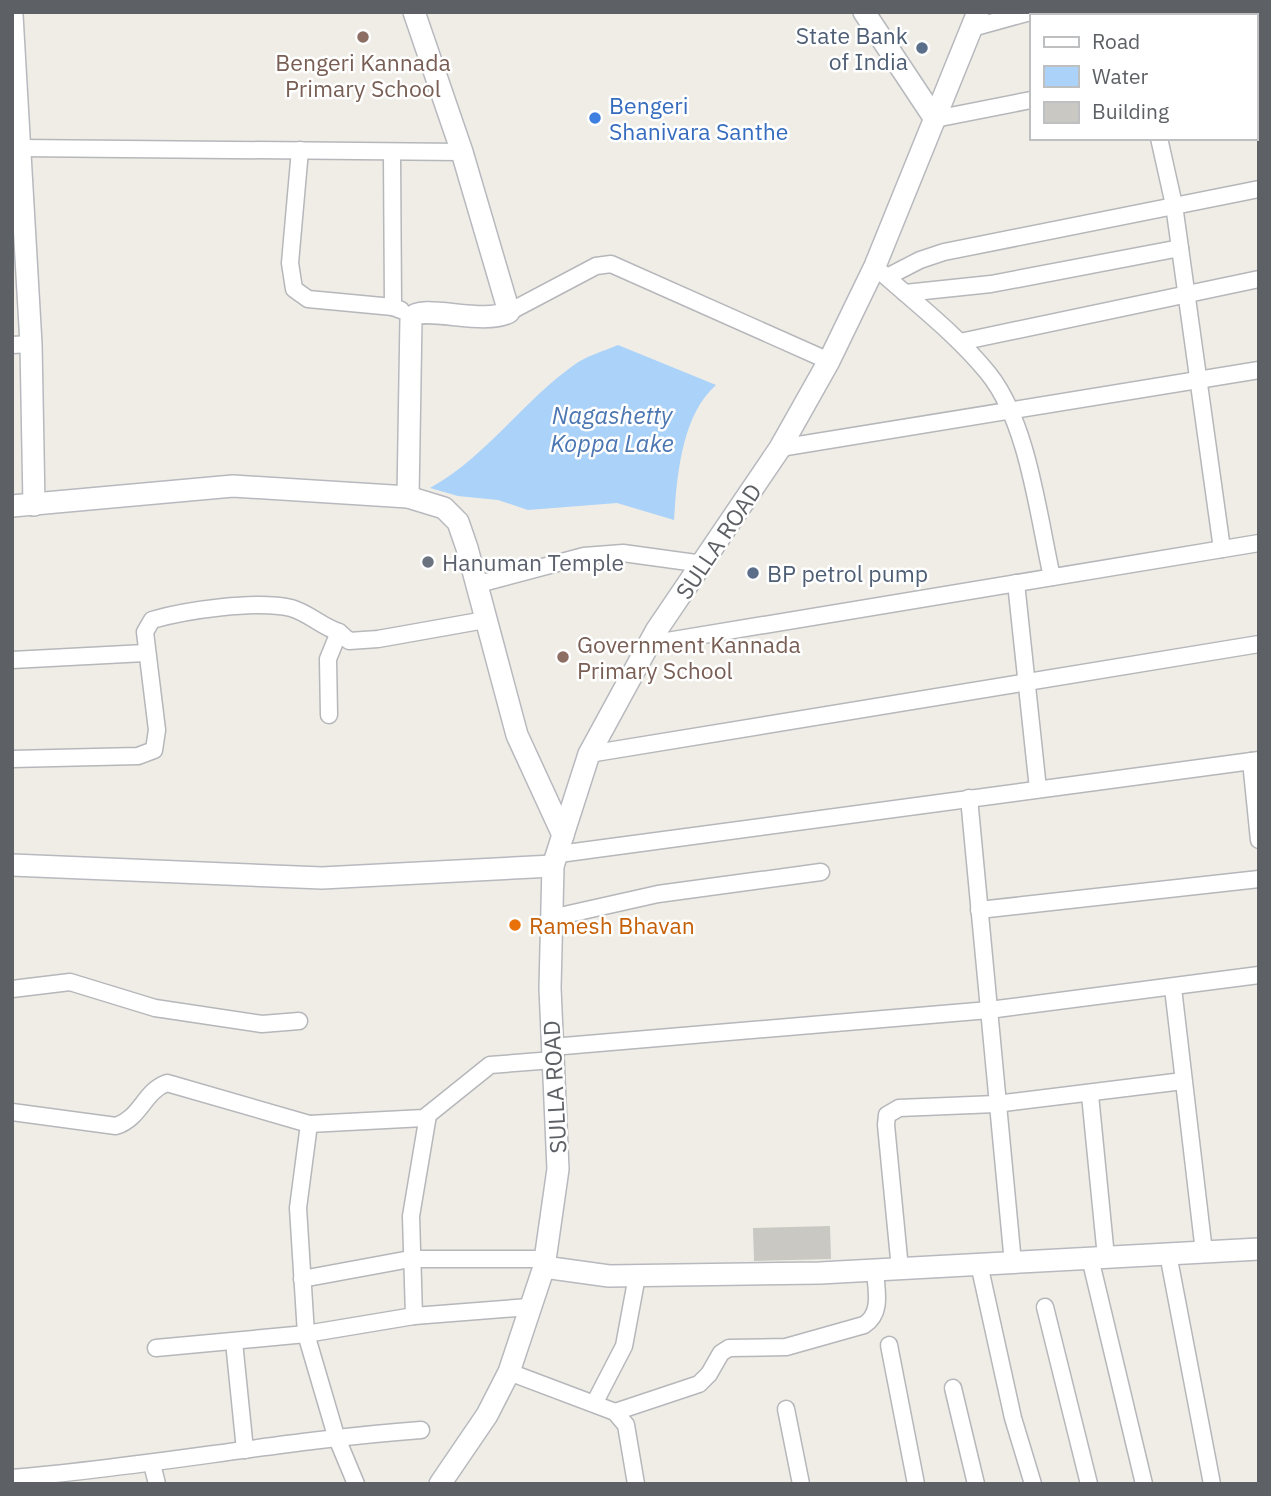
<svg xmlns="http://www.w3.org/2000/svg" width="1271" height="1496" font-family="'IBM Plex Sans',sans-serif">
	<rect width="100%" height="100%" fill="#efede6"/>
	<path fill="#abd2f9" d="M618,345L716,385C681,416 677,477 674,520L617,503L528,510L498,500L458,496L430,488C486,457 522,402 574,365C586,356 604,351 618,345Z"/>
	<path fill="#cac8c2" d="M830,1226L831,1259L754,1261L753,1228Z"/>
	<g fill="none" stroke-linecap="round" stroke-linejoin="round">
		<defs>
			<g id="street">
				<path d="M1133,12L1134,16"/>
				<path d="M972,28L1030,12"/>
				<path d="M1255,51L1259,50"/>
				<path d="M935,119L1031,100"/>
				<path d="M1159,138L1174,205L1222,549"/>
				<path d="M19,148L462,152"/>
				<path d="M300,150L290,263L294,289L308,299L393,307"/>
				<path d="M392,154L393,307L401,310"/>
				<path d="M882,273C918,305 957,335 988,373C1028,422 1038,515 1052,577"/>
				<path d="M887,277L920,260L944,252L1259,189"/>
				<path d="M905,293L991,284L1180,248"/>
				<path d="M509,312L596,266L611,264L829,361"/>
				<path d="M960,342L1259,279"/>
				<path d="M12,345L31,344"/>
				<path d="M780,448L1259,370"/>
				<path d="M1016,583L1038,789"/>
				<path d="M475,585L584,556L623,553L703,564"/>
				<path d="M649,644L1259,543"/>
				<path d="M12,660L145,653"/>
				<path d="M329,715L328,659L339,632L349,641L378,639L485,620"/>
				<path d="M589,754L1259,644"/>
				<path d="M12,759L138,756L154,750L157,730L145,632L152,620C186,610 257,600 291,608C309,613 322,627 339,632"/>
				<path d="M1251,761L1259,840"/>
				<path d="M969,798L1013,1263"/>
				<path d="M559,854L1259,760"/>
				<path d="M979,910L1259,879"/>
				<path d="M551,918L658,894L821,872"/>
				<path d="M1173,988L1204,1252"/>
				<path d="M12,989L70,982L155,1008L262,1024L299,1021"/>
				<path d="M552,1047L989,1010L1259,975"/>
				<path d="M1090,1095L1106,1257"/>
				<path d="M12,1112L116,1126C141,1118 144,1091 167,1083L309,1124L298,1208L306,1334L414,1316L529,1307"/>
				<path d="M309,1124L424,1118L490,1065L553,1060"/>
				<path d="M1168,1254L1212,1484"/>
				<path d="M1090,1258L1144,1484"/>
				<path d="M979,1264L1013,1418L1033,1484"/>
				<path d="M900,1269L886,1125L887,1115L899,1108L996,1104L1183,1081"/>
				<path d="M302,1279L410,1259H545"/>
				<path d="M1045,1307L1089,1484"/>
				<path d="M414,1316L411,1216L428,1115"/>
				<path d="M234,1342L245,1450"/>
				<path d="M889,1345L916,1484"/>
				<path d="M156,1348L306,1334L336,1436L356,1484"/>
				<path d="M509,1372L615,1412L626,1425L636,1484"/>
				<path d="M953,1388L976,1484"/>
				<path d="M595,1402L624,1346L637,1276"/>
				<path d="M786,1409L801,1484"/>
				<path d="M615,1412L699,1384L709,1374L721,1353L729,1348L786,1347L864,1325C883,1313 876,1290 875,1270"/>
				<path d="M152,1464L157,1484"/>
				<path d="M12,1478C149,1467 284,1440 421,1430"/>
			</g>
			<g id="secondary">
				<path d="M864,12L935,119"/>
				<path d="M12,15L31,344L34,505"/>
				<path d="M408,497L411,318C422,303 483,326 509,312L462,152L414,12"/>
				<path d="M12,506L233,486L408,497L444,508L458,522L467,548L517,735L563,835"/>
				<path d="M12,865L322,878L553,866"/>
				<path d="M544,1267L609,1276L820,1273L1259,1249"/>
				<path d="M440,1484L487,1415L509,1372L544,1267L558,1169L550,988L553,866L589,754L656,631L780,448L829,361L875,266L978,12"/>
			</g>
		</defs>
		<use href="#street" stroke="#b6b7bb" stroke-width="19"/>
		<use href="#secondary" stroke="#b7b9be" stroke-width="24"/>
		<use href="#street" stroke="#fff" stroke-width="16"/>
		<use href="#secondary" stroke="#fff" stroke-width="21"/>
	</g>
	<g fill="#8d6e63" stroke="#fff" stroke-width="2.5">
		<circle cx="363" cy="37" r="7"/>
		<circle cx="563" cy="657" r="7"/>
	</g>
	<g fill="#5c6f8a" stroke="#fff" stroke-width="2.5">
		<circle cx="922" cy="48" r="7"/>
		<circle cx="753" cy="573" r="7"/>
	</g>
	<circle fill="#3f7fe0" stroke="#fff" stroke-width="2.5" cx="595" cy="118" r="7"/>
	<circle fill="#6b7280" stroke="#fff" stroke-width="2.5" cx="428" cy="562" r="7"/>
	<circle fill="#e8710a" stroke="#fff" stroke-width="2.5" cx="515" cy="925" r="7"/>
	<g text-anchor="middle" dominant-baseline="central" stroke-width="5" stroke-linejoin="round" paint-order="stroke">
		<g font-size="23" fill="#4e5e75" stroke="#fff" text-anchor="end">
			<text x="908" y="35">State Bank<tspan x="908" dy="26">of India</tspan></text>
			<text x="767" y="573" text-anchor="start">BP petrol pump</text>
		</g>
		<g font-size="23" fill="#785e54" stroke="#fff">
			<text x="363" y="62">Bengeri Kannada<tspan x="363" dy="26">Primary School</tspan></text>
			<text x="577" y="644" text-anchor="start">Government Kannada<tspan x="577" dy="26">Primary School</tspan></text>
		</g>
		<g font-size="23" fill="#366cbe" stroke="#fff" text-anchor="start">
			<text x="609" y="105">Bengeri<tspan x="609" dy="26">Shanivara Santhe</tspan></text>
		</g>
		<g font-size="23" fill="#5d6065" stroke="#fff">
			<text transform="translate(718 541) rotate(-56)">SULLA ROAD</text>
			<text transform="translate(554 1087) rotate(-93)">SULLA ROAD</text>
		</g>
		<g font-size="23" fill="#5b616d" stroke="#fff" text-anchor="start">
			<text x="442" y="562">Hanuman Temple</text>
		</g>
		<g font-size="23" fill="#c56008" stroke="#fff" text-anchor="start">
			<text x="529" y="925">Ramesh Bhavan</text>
		</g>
		<g font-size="24" font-style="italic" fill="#4c77b3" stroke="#fff">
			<text x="612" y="415">Nagashetty<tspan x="612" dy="28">Koppa Lake</tspan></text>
		</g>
	</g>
	<rect width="1271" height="1496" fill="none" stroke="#5d6065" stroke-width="28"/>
	<rect x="1030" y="14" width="228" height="126" fill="#ffffff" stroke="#bebfc1" stroke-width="2"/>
	<rect x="1044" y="37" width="35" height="10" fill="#ffffff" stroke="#bebfc1" stroke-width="2"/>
	<text x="1092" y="49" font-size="21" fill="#5d6065">Road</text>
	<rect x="1044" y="66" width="35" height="21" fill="#abd2f9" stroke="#bebfc1" stroke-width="2"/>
	<text x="1092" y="84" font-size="21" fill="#5d6065">Water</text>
	<rect x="1044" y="102" width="35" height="21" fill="#cac8c2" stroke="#bebfc1" stroke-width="2"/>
	<text x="1092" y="119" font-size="21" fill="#5d6065">Building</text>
</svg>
